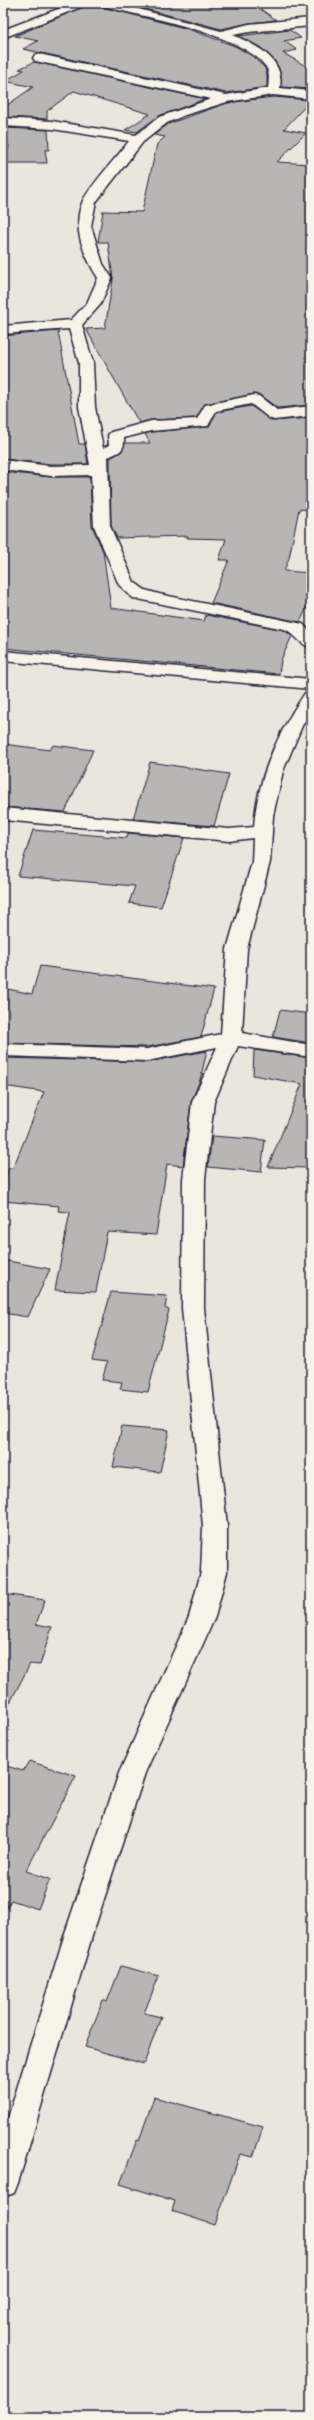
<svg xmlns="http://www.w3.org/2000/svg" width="314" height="2420" font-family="'Architects Daughter',sans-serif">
	<rect width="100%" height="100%" fill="#eae6de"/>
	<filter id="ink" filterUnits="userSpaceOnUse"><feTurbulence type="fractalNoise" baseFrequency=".025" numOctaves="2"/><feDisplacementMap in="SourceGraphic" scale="8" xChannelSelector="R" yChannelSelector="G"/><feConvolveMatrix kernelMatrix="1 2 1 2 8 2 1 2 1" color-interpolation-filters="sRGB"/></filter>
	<g filter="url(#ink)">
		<g fill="#b8b6b5" stroke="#22223b">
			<path d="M92,3L99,6L188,29L235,46L252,56L265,68L267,75V87L226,93L23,49L38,41L15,36Z"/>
			<path d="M122,3H252L276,20L249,23L221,29Z"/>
			<path d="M290,30L301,38L284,41L297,50L283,53L311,69V89L282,87L279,69L274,60L260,47L238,36Z"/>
			<path d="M34,62H35L205,99L159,116L137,132L125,130L150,114L74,91L47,111V119L3,117V108L33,87L5,81L24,70L19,69Z"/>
			<path d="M273,97L311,100L284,129L306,133L277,162L311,164V405L277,408L260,395L254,394L205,404L196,418L151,420L139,423L86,329L105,328L113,279L108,242H98L103,211L142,212L157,144L165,137L154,135L168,124L227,103Z"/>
			<path d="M3,128L48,130L49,150H45L47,163H6L9,145H3Z"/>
			<path d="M58,331L79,444H85L88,464H51L3,459V336Z"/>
			<path d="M251,406L273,421L311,418V510L299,509L289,558L284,571L311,573V599L300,622L211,603L229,560H219L226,539L187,538L188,536L117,538L111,526L110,458L121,452L125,443H150L145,434L151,432L208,427L217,412Z"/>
			<path d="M3,472L51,477H90L92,526L103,551L111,608L204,621L206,615L284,630L292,636L281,660L279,674L3,648Z"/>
			<path d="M3,744L50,750L53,745L93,750L65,812L3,807Z"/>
			<path d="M150,762L229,774L214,826L133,819Z"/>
			<path d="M33,830L127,838L128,833L184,838L161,907L129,903L135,886L18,876Z"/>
			<path d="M40,966L214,989L201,1037L147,1047L3,1043V988L32,994Z"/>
			<path d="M280,1010L311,1014V1043L273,1037Z"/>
			<path d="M254,1050L311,1058V1168L268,1167L302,1084L253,1075Z"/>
			<path d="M207,1051L200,1080L191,1102L183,1166L167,1164L156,1235L107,1232L96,1292L55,1290L70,1212L58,1211L59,1206L3,1201V1187L9,1168H13L44,1092L3,1086V1058L147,1062Z"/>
			<path d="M212,1136L265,1140L261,1172L208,1167Z"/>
			<path d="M3,1260L50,1269L28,1317L3,1313Z"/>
			<path d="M111,1292L167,1296L165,1308L169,1310L148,1392L120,1389L122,1382L102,1380L107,1362L92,1360Z"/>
			<path d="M122,1426L169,1430L160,1472L113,1467Z"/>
			<path d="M3,1594L45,1600L36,1624L52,1627L40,1665L30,1664L3,1716Z"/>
			<path d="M29,1761L76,1776L26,1871L50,1879L38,1909L11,1900L3,1915V1765L23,1771Z"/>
			<path d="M121,1966L159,1976L144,2013L161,2017L144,2064L85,2047L103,2000L107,2002Z"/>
			<path d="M154,2097L263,2127L253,2157L240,2154L215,2225L172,2211L175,2201L120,2184L137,2140L139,2141Z"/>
		</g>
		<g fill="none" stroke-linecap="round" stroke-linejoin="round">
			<defs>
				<g id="minor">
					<path d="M74,3H91L3,38V30Z"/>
					<path d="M97,3H116L221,31L249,24L311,18V26L249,32L233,35C256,45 285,59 280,88L311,91V99L273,95L227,102L185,115L167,123L143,142L96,202L91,226L103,264L112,278L100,305L82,325L93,363L95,407L103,448L109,445L108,435L111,432L151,421L197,419L205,405L254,395L259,396L277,410L311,406V416L274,420L269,418L251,404L216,411L208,426L151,431L124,438C125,451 119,452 108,457L110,526L134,582L145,590L159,594L303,624L311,633V648C300,645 295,633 284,629L133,598L119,585L94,526L91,475L51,476L3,470V460L51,466L90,465L79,407V363L69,329L3,334V326L71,320L87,303L98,278C84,256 72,228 82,203C87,189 119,155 129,141L52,129L3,126V118L52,121L136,135L159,117L211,99L35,61L33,58L35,55L39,54L226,95L268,88C269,81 270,73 266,67C241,32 141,17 99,5Z"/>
					<path d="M3,651L311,679V689L3,661Z"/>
					<path d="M311,692V711L302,726L283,771L273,816L270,862L247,949L242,1033L311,1045V1057L238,1046L214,1102L205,1179L204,1308L227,1526V1572L215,1617L145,1773L93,1933L18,2183L14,2193L3,2197V2134L65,1933L119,1773L189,1617L201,1572L203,1526L182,1308L183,1179L192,1102L217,1047L147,1061L3,1056V1044L147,1049L221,1034L227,949L252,862L253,838L229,841L3,820V808L229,829L254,827C257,779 278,732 305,693Z"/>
				</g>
			</defs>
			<use href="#minor" stroke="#22223b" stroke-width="3"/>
			<use href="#minor" fill="#f7f3e8" fill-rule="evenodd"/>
		</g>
	</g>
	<rect width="314" height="2420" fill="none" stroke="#f7f3e8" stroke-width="16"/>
	<rect x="8" y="8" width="298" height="2404" fill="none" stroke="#22223b" stroke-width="1.5" filter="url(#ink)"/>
</svg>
